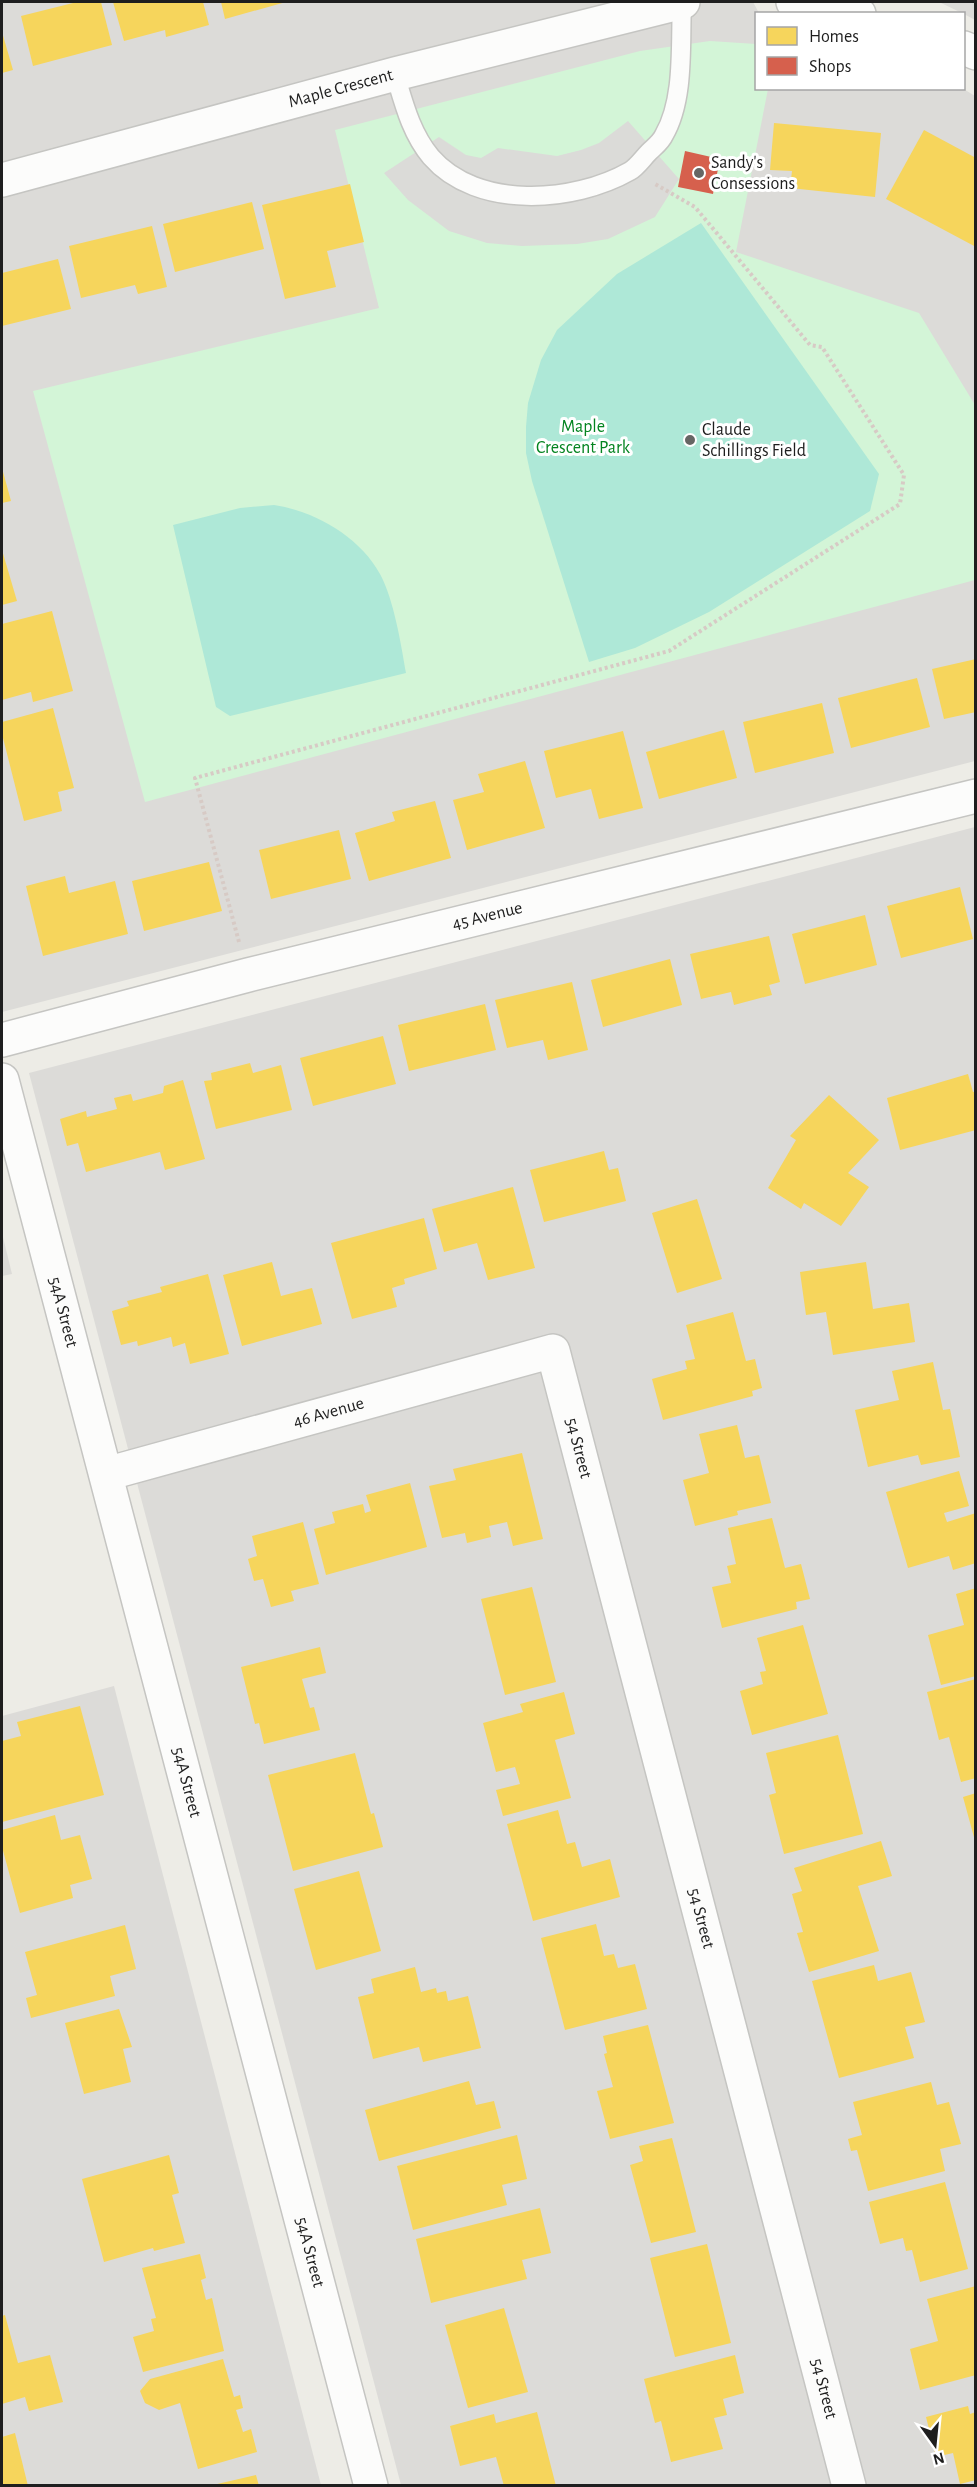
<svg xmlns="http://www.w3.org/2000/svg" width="977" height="2487" font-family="'Alegreya Sans',sans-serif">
	<rect width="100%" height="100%" fill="#edece6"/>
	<g fill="#dcdbd8">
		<path d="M2,2H753L759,13L756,14V88H962L975,96V761L2,1012Z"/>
		<path d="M939,2H975V20L964,14Z"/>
		<path d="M975,827V2485H401L29,1073Z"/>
		<path d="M2,1233L12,1274L2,1276Z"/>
		<path d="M114,1686L321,2485L2,2486V1716Z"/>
	</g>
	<path fill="#d3f5d7" d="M710,41L756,44V88L768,89L736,252L919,313L975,405V580L145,802L33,391L379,308L335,130L640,51Z"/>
	<g fill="#aee8d7">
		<path d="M701,223L879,474L870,511L709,612L635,648L589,662L532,481L526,453V427L528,403L541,360L557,330L617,274Z"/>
		<path d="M274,505C315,511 360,537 380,574C394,600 401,644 406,673L230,716L216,707L173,525L240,508Z"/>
	</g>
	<path fill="#dbdbd8" d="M628,121L679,179L655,217L608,239L577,244L522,246L487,243L449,231L408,200L384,173L439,137L466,155L481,158L498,148L557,156L581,150L599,143Z"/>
	<g fill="#f6d55c">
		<path d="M77,2H101L112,45L33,66L21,16Z"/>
		<path d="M113,2H203L209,25L166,37L165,30L124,41Z"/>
		<path d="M221,2H286L225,19Z"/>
		<path d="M2,32L13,70L2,73Z"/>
		<path d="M774,123L881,133L875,197L790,188L792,171L770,170Z"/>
		<path d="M924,130L976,158V247L886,199Z"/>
		<path d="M350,184L364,242L327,251L336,287L285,299L262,205Z"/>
		<path d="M252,202L264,249L175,272L163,224Z"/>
		<path d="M152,226L167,287L138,294L135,285L81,298L69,246Z"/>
		<path d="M58,259L71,309L2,326V273Z"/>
		<path d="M2,468L11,501L2,503Z"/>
		<path d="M2,550L17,601L2,605Z"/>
		<path d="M52,611L73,691L33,702L31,692L2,700V624Z"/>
		<path d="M976,659V712L944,719L932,669Z"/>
		<path d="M917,678L930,727L851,748L838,698Z"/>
		<path d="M822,703L834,753L755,773L743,722Z"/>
		<path d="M53,708L74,788L58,792L62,811L24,821L2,734V722Z"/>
		<path d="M724,730L737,778L659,799L646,752Z"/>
		<path d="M623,731L643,808L599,819L591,789L556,798L544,751Z"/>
		<path d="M525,761L545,828L467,850L453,800L484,792L478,774Z"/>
		<path d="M435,801L451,858L369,881L355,833L395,821L392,812Z"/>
		<path d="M339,830L351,879L271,899L259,850Z"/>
		<path d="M209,862L222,911L144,931L132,881Z"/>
		<path d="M65,876L69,893L115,881L128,934L43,956L26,886Z"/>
		<path d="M960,887L973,939L901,958L887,906Z"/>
		<path d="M865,915L877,965L805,984L792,934Z"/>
		<path d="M769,936L780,982L769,985L772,995L734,1005L731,992L701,999L690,954Z"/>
		<path d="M670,959L682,1005L603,1027L591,980Z"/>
		<path d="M572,982L588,1050L548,1060L543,1040L507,1048L495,1000Z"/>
		<path d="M485,1004L496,1050L409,1071L398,1025Z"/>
		<path d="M383,1036L396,1084L313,1106L300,1058Z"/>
		<path d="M250,1063L253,1073L281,1065L292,1110L216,1129L204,1081L212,1080L211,1073Z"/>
		<path d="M968,1074L973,1092L976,1091V1130L900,1150L887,1098Z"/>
		<path d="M183,1080L205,1159L165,1170L160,1152L86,1172L78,1143L67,1146L60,1119L86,1111L87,1117L117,1109L114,1098L131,1094L133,1101L163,1093L164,1086Z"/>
		<path d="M829,1095L879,1140L848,1173L869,1187L841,1226L804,1203L801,1209L768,1188L796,1140L790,1136Z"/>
		<path d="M604,1151L609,1170L618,1168L626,1201L544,1222L530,1170Z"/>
		<path d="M513,1187L535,1268L488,1280L477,1243L444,1252L432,1209Z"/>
		<path d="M697,1199L722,1279L677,1293L652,1213Z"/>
		<path d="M424,1218L437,1269L404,1279L405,1284L392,1288L397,1307L352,1319L331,1243Z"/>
		<path d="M272,1262L281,1296L312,1288L322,1324L242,1346L223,1275Z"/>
		<path d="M866,1262L873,1309L909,1303L915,1342L833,1355L826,1312L806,1315L800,1272Z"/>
		<path d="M208,1274L229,1354L190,1364L185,1343L173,1347L171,1337L138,1346L137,1341L121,1345L112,1311L129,1306L127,1301L162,1292L160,1287Z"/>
		<path d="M733,1312L746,1361L755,1359L762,1388L752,1391L753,1396L663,1420L652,1379L687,1369L685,1361L695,1359L686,1325Z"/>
		<path d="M933,1362L943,1410L950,1409L960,1457L921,1465L918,1455L868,1467L855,1410L899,1400L892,1371Z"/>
		<path d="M737,1425L745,1458L759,1455L771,1503L737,1511L738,1515L695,1526L683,1480L709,1473L699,1434Z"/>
		<path d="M522,1453L543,1539L513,1546L507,1522L489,1526L491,1537L467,1543L465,1533L442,1538L429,1486L456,1480L453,1469Z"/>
		<path d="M959,1471L969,1506L944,1513L947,1522L976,1513V1563L953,1570L949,1556L908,1568L886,1492Z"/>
		<path d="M410,1483L427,1547L326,1575L314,1529L335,1523L332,1512L363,1504L365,1513L371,1511L366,1495Z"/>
		<path d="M772,1518L785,1568L801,1564L810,1599L796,1602L797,1609L722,1628L712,1587L731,1583L727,1566L736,1564L728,1528Z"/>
		<path d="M303,1522L319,1584L291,1591L294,1601L271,1607L263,1579L254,1581L248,1559L257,1556L252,1536Z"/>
		<path d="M532,1587L556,1682L505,1695L481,1599Z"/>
		<path d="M976,1588V1676L941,1685L928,1635L964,1625L956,1594Z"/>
		<path d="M803,1625L828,1714L752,1735L740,1691L763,1684L760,1672L766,1671L757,1638Z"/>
		<path d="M320,1647L326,1673L302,1679L310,1708L314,1707L320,1730L264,1744L259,1723L255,1724L241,1667Z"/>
		<path d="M976,1679V1778L961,1782L949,1737L939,1740L927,1692Z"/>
		<path d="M564,1692L575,1734L555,1740L571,1798L503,1816L496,1790L520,1784L515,1767L496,1772L483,1723L523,1712L520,1704Z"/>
		<path d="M80,1706L104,1795L2,1822V1741L21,1736L17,1722Z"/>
		<path d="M838,1735L863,1834L784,1854L769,1795L776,1793L766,1753Z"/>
		<path d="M355,1753L371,1814L374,1813L383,1847L293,1871L268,1775Z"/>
		<path d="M976,1793V1841H975L963,1797Z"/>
		<path d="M558,1810L567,1844L575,1842L582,1867L610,1859L620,1897L533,1921L507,1824Z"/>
		<path d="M55,1815L61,1840L80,1835L92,1879L70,1885L73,1898L20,1913L2,1847V1830Z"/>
		<path d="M881,1841L892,1876L858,1886L879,1951L809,1972L797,1933L803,1932L792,1894L802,1891L794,1868Z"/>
		<path d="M359,1871L381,1951L316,1970L294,1889Z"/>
		<path d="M596,1924L604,1956L614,1954L618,1968L635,1964L647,2009L565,2030L541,1938Z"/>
		<path d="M125,1925L136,1969L110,1976L115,1996L31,2018L26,1998L37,1995L25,1952Z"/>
		<path d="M874,1965L878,1981L911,1972L925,2022L905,2027L914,2058L839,2078L812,1981Z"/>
		<path d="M415,1967L421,1992L436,1988L437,1993L446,1991L448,2001L468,1996L481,2048L423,2062L419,2047L373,2059L358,1997L374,1993L371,1979Z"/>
		<path d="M119,2009L132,2047L123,2049L131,2082L84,2094L65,2023Z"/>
		<path d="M648,2025L674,2123L610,2139L597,2091L613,2087L604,2054L607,2053L603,2036Z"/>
		<path d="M469,2081L476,2105L494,2101L501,2128L379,2161L365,2110Z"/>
		<path d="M931,2082L937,2105L949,2102L961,2144L940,2149L945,2171L868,2191L857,2150L851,2151L848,2139L862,2135L853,2102Z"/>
		<path d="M517,2135L527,2179L502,2185L507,2205L413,2230L397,2166Z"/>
		<path d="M672,2138L696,2232L651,2243L630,2165L643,2161L639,2146Z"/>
		<path d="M169,2155L179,2193L172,2195L185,2243L154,2251L153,2248L104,2262L82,2179Z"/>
		<path d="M945,2182L968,2269L920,2282L912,2250L906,2251L903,2238L880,2244L869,2202Z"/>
		<path d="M540,2208L551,2253L522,2260L527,2279L431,2303L416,2239Z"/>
		<path d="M707,2244L731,2343L675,2357L650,2258Z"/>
		<path d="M200,2254L206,2278L201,2280L206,2300L212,2298L224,2351L143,2372L133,2337L154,2331L151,2319L156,2318L142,2268Z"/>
		<path d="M976,2286V2375L920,2390L910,2349L938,2341L927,2299Z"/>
		<path d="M504,2308L528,2392L468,2408L445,2325Z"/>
		<path d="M5,2315L18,2363L50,2355L63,2402L29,2411L25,2397L2,2404V2316Z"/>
		<path d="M735,2355L744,2393L723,2399L727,2415L714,2418L723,2449L671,2462L661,2421L655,2423L644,2379Z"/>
		<path d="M223,2359L234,2397L240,2395L243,2408L236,2410L243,2432L251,2429L257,2452L198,2469L180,2403L159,2410L145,2403L140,2391L150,2379Z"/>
		<path d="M968,2406L970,2414L976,2412V2480L960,2484L953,2453L936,2457L926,2417Z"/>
		<path d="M537,2412L556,2486H504L496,2457L460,2466L450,2426L494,2414L496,2423Z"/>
		<path d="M15,2433L28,2486H2V2437Z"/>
		<path d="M256,2475L259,2486H213V2485Z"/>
	</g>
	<path fill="#d6604d" d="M685,151L720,159L713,194L678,187Z"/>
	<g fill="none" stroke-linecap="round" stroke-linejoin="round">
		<defs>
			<path id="service" d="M395,74C404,104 411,133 431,157C477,210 574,203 630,171C637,167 643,158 649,152C654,147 661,142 664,135C685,99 680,44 682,2"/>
			<g id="minor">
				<path d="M793,2L859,14"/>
				<path d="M964,48L976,53"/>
				<path id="s1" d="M2,180L395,74L683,2"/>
				<path id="s2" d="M2,1040L248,975L976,796"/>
				<path id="s3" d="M2,1080L371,2486"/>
				<path id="s4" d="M106,1474L553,1351L849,2486"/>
			</g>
		</defs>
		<use href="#service" stroke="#c5c5c2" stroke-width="21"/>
		<use href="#minor" stroke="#c5c5c2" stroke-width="36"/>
		<path stroke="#d7cac5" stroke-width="4" stroke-dasharray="3 3" stroke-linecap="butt" d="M239,942L195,778L669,651L900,504L904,475L822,347L810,345L695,207L655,184"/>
		<use href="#service" stroke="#fcfcfb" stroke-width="18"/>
		<use href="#minor" stroke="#fcfcfb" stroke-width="33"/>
	</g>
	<g fill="#666664" stroke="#fff" stroke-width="2">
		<circle cx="699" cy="173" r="6"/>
		<circle cx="690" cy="440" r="6"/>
	</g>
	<g text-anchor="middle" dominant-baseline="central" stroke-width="6" stroke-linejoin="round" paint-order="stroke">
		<g font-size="18" fill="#1e1e1e" stroke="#fff">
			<text stroke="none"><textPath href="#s1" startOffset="351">Maple Crescent</textPath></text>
			<text stroke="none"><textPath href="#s2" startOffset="501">45 Avenue</textPath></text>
			<text stroke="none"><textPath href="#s3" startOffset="240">54A Street</textPath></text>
			<text stroke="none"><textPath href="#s4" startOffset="231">46 Avenue</textPath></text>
			<text stroke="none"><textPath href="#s4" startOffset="564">54 Street</textPath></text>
			<text stroke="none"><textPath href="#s3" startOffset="726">54A Street</textPath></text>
			<text stroke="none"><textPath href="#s4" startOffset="1050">54 Street</textPath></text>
			<text stroke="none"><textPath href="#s3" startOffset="1212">54A Street</textPath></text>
			<text stroke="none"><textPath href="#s4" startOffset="1536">54 Street</textPath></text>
		</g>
		<g font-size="18" fill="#1e1e1e" stroke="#fff" text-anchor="start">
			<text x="711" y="163">Sandy's<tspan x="711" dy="21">Consessions</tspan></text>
			<text x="702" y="430">Claude<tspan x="702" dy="21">Schillings Field</tspan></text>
		</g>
		<g font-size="18" fill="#048420" stroke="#fff">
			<text x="583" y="427">Maple<tspan x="583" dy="21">Crescent Park</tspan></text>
		</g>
	</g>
	<rect width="977" height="2487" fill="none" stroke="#1e1e1e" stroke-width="6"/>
	<rect x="755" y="12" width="210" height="78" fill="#ffffff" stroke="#a5a5a5" stroke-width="1.5"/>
	<rect x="767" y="27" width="30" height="18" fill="#f6d55c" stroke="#a5a5a5" stroke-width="1.5"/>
	<text x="809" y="42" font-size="18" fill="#1e1e1e">Homes</text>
	<rect x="767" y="57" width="30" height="18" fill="#d6604d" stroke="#a5a5a5" stroke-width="1.5"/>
	<text x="809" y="72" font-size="18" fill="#1e1e1e">Shops</text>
	<g transform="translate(935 2445) rotate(165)" stroke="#ffffff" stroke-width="4.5" paint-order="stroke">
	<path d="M0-4.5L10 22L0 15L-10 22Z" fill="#1e1e1e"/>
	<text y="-9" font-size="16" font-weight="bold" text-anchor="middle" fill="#1e1e1e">N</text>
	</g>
</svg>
